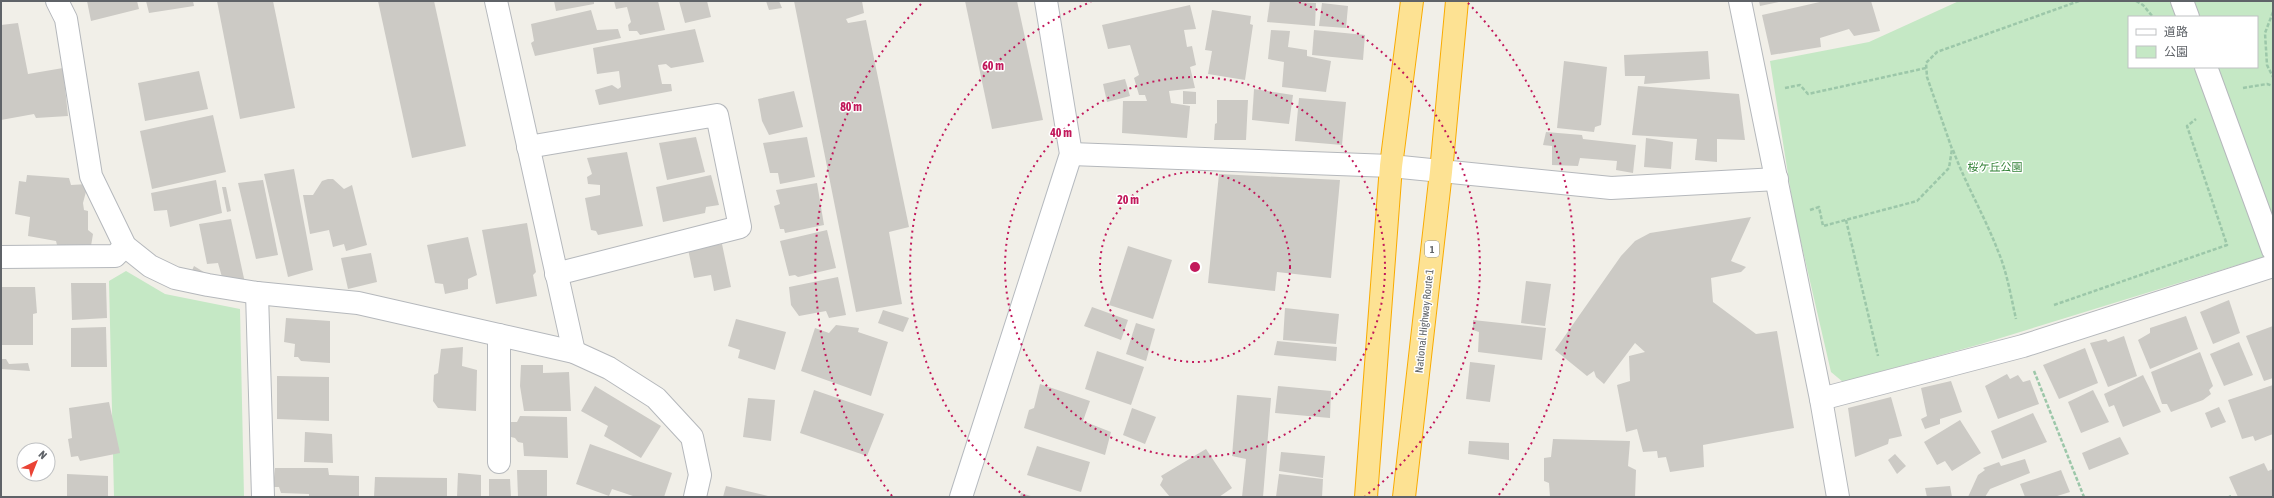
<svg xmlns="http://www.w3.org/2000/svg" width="2274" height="498" font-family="'Asap Condensed','Noto Sans JP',sans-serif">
	<rect width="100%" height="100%" fill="#f1efe8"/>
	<g fill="#c5e8c5" fill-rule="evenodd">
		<path d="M1959,1H2273V254L1981,344L1843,382L1831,372L1794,212L1770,61L1869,42ZM2129,17H2257V67H2129Z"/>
		<path d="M126,271L165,294L240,309L244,497H114L109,281Z"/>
	</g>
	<g fill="#cccac5">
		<path d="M87,1H137L139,9L91,21Z"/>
		<path d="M146,1H193L194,6L149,13Z"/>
		<path d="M217,1H273L295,108L240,119Z"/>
		<path d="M378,1H434L466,146L412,158Z"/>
		<path d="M554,1H594V4L556,11Z"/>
		<path d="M614,1H658L665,30L640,35L637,31H629L628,25L631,22L627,7L616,9Z"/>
		<path d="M679,1H707L711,17L685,23Z"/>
		<path d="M766,1H779L782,8L769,10Z"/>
		<path d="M794,1H862L864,13L846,19L848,23L866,20L909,227L889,232L902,304L856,312Z"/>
		<path d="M965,1H1017L1043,120L992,129Z"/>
		<path d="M1270,1L1316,3L1315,26L1267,22Z"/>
		<path d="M1759,1H1784L1760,6Z"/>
		<path d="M1824,1H1871L1880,31L1854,36L1849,29L1820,38L1821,47L1771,55L1762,15Z"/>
		<path d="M1322,3L1348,6L1346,28L1319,26Z"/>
		<path d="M1190,5L1196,29L1184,30L1187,47L1192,46L1196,65L1190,67L1195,88L1169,91L1171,103L1190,106L1187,138L1122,133L1123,101H1147L1145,95H1139L1134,78L1139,75L1130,45L1108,49L1102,25Z"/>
		<path d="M591,10L597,30L618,29L621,38L535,56L531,43L534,41L531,24Z"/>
		<path d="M1212,10L1251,16L1250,24L1253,25L1245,80L1208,74L1212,51L1205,50Z"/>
		<path d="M18,23L28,74L63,68L68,116L36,118L34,114L1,120V25Z"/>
		<path d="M695,29L704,62L671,68L666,64L658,65L662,84H671L672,91L599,105L595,90L612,85L618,89L621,87L619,71L597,74L593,48Z"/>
		<path d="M1271,30L1290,31L1288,47L1307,50V56L1331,61L1326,92L1282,87L1284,62L1268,59Z"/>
		<path d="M1314,30L1365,35L1363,60L1312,55Z"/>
		<path d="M1708,51L1710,79L1644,84L1645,76H1625L1624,55Z"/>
		<path d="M1564,61L1607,67L1601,125L1595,127L1594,132L1557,128Z"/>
		<path d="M199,71L208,109L145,121L138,83Z"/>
		<path d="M1125,79L1130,96L1107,102L1103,84Z"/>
		<path d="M1638,86L1739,94L1745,140L1717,139V162L1695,160L1697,139L1632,135Z"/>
		<path d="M1254,89L1293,95L1289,124L1252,120Z"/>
		<path d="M794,91L803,127L769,135L762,121L758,99Z"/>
		<path d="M1183,91L1196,92V104H1183Z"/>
		<path d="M1299,98L1346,102L1342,145L1295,141Z"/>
		<path d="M1217,100H1248L1246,140H1214L1215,124L1217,123Z"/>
		<path d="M213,115L226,172L152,189L140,131Z"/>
		<path d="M1546,132L1582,135L1583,139L1636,145L1633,173L1616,170L1617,161L1580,158L1578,166L1552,165V146L1543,145Z"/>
		<path d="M696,137L705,172L667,180L659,143Z"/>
		<path d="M807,137L815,177L780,184L778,173H770L763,143Z"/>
		<path d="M1646,138L1673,142L1671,169L1644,167Z"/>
		<path d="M627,152L643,226L598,235L596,231L591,230L585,198L600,195V185L588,184L587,177L592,174L587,158Z"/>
		<path d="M294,169L313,270L288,277L264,174Z"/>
		<path d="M1219,174L1340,180L1331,278L1277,272L1275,291L1208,283Z"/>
		<path d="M27,175L69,178L71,185L88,184L83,203L84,210L88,211V230L93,234L91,246L58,249L56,241L28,236L30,217L15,214L19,181L26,182Z"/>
		<path d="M711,175L719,205L706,207L705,213L663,222L656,187Z"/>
		<path d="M328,179H333L344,189L352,185L367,245L346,251L344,244L333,247L329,230L310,234L303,195H313L322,181Z"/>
		<path d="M216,180L222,213L170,227L167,210L154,211L151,193Z"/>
		<path d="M263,180L278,255L256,259L238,183Z"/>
		<path d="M817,183L824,225L785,233L784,229H780L774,206L780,204L776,190Z"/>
		<path d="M222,187H226L231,211L227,212Z"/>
		<path d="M1751,217L1731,261L1746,267L1741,272L1711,278L1713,302L1756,334L1777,331L1794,428L1703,445L1704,467L1670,472L1666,457L1658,458L1657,451L1643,452L1637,429L1626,432L1617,385L1630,381L1629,356L1645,352L1635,343L1604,384L1596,377L1594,371L1587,376L1555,350L1621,256L1635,241L1650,233Z"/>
		<path d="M231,219L245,283L224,284L218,263L207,264L199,224Z"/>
		<path d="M527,223L536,272L533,275L537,296L496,304L482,230Z"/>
		<path d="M827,230L836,268L798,277L795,275L789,276L780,241Z"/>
		<path d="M468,237L477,275L468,279V289L445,294L443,284L435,283L427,245Z"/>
		<path d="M722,244L731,287L714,291L711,275L694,278L688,249Z"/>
		<path d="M1128,246L1172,260L1153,319L1109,305Z"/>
		<path d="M371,253L377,282L348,289L341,258Z"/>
		<path d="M194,266L207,274L190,275Z"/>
		<path d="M838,277L846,315L829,318L826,311L799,316L791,305L789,287Z"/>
		<path d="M1526,281L1551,284L1545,326L1521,323Z"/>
		<path d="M71,283H106L107,318L72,320Z"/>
		<path d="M1,287H35L37,313L33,314V345H1Z"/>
		<path d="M2229,300L2240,333L2213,344L2200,312Z"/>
		<path d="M1092,307L1128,320L1121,340L1084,326Z"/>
		<path d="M1285,308L1339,314L1336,344L1283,340Z"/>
		<path d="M883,310L909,318L903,332L878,323Z"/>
		<path d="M2186,316L2198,349L2150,369L2138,340L2150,333V328Z"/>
		<path d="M286,318L330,321V363L301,361L298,357H294L295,344L284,342Z"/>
		<path d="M736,319L786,332L775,370L738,358L740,350L728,346Z"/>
		<path d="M1473,320L1546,328L1542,360L1478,352L1479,332L1473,330Z"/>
		<path d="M1136,323L1155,329L1146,361L1126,354Z"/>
		<path d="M836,325L859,328L858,332L888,342L871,396L801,371L815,328L829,333Z"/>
		<path d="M2273,326V378L2264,381L2246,336Z"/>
		<path d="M106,327L107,367H71V328Z"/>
		<path d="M2124,336L2137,376L2108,387L2090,343L2106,339L2108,342Z"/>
		<path d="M1277,341L1337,347L1336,361L1274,355Z"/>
		<path d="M2239,342L2253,375L2224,386L2210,354Z"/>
		<path d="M463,347L462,366L477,370L476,411L438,408L433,401L434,375L438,373L441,349Z"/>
		<path d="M2085,348L2098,383L2059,399L2043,365Z"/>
		<path d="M1097,351L1144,367L1131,405L1085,389Z"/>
		<path d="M2200,352L2213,386L2209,390L2211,394L2203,400L2171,412L2167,404H2162L2151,372Z"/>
		<path d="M1,359H6L9,364L28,363L30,371L1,369Z"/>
		<path d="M1470,362L1495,365L1490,402L1466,399Z"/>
		<path d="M521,365H543V373L569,372L571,411H524L520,386Z"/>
		<path d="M2007,374L2010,379L2018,375L2023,382L2030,380L2039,404L1998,419L1985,386Z"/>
		<path d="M2143,375L2161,412L2123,427L2114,405L2109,407L2104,394Z"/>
		<path d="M277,376L329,377V421L277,419Z"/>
		<path d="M1951,381L1962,412L1940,419V424L1925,429L1921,419L1927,416L1921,388Z"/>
		<path d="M1040,384L1090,401L1083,421L1111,432L1105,455L1024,428L1029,410L1034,408Z"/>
		<path d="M2273,385V434L2255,441L2253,436L2242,439L2228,400Z"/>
		<path d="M595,386L661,426L641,458L604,436L608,426L581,411Z"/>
		<path d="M1278,386L1331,391L1330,418L1275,413Z"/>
		<path d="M814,390L884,414L867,456L800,433Z"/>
		<path d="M2093,390L2109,422L2081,433L2068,402Z"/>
		<path d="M1237,395L1271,398L1263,497H1242L1246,459L1232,456Z"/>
		<path d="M1891,397L1902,436L1889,439L1888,444L1855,457L1848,408Z"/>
		<path d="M748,398L775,400L771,441L743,437Z"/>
		<path d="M109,402L120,453L80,461L78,456L71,457L68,439L72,438L69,408Z"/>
		<path d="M2219,407L2226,422L2211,428L2205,413Z"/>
		<path d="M1132,408L1156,417L1145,444L1123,435Z"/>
		<path d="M2033,413L2047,442L2002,459L1991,431Z"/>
		<path d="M520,416L567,417L568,458L524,456L523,443L518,442L515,438L511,437V422H517Z"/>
		<path d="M1960,420L1981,453L1952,471L1945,461L1937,465L1924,442Z"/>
		<path d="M305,432L332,434L333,463L304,462Z"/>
		<path d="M2120,437L2129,454L2089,470L2082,453Z"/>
		<path d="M1553,439L1630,441L1628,466L1636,470L1635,497H1550L1549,483L1544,481V458L1551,457Z"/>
		<path d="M1469,441L1509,443V460L1468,454Z"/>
		<path d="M590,444L672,473L664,497H636L612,489L609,496L576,484Z"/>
		<path d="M1037,446L1090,462L1081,492L1027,475Z"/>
		<path d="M1206,449L1232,488L1219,497H1170L1160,485L1163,479L1161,476Z"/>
		<path d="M1281,452L1325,456L1323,478L1279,471Z"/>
		<path d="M1895,454L1906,466L1897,474L1888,460Z"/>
		<path d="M2025,459L2030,473L1990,489L1985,497H1968L1978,475L1985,470L1983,468L1999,462L2001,466Z"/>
		<path d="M2264,463L2268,471L2273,469V497H2238L2229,477Z"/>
		<path d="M275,468H328L329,475L359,476V497H309V494L281,493L279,487H273Z"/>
		<path d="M517,470H547V497H518Z"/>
		<path d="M2061,470L2070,492L2054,497H2025L2020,484Z"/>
		<path d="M458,473L481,475V497H457Z"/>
		<path d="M67,474L108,476V497H67Z"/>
		<path d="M1279,474L1323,479L1322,497H1276Z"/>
		<path d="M375,477L447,478V497H374Z"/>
		<path d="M489,479H510L511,497H489Z"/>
		<path d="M726,486L768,496V497H723Z"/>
		<path d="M1950,486L1952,497H1927L1925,488Z"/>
		<path d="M1021,493L1034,497H1020Z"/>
	</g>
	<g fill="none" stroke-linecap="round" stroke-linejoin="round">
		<defs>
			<g id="street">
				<path d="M57,1L66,19L91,176L125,246L150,266L175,278L208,285L257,293L358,303L574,352L609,368L656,398L692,437L700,475L695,497"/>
				<path d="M496,1L574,352"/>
				<path d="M1740,1L1821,399L1838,497"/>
				<path d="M2182,1L2188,17"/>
				<path d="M2206,67L2273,250"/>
				<path d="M528,147L717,115L740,227L556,274"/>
				<path d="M1071,154L1391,166L1611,188L1777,179"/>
				<path d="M1,257L115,256L125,246"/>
				<path d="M257,293L263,497"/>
				<path d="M499,335V462"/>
				<path d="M1821,399L2023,346L2273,266"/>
			</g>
			<path id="secondary" d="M961,497L1071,154L1046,1"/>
			<g id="highway">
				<path d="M1366,497L1391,166L1412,1"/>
				<path d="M1404,497L1441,172L1457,1"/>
			</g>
		</defs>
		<use href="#street" stroke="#b5b8bc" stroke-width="24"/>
		<use href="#secondary" stroke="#b6babf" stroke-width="24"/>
		<use href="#highway" stroke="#f9ab00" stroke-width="24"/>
		<g stroke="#9cc7a9" stroke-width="2.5" stroke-dasharray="4 2" stroke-linecap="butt">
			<path d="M2136,1L2143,5L2153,17"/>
			<path d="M2273,12L2265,33L2267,65L2273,77"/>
			<path d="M1785,88L1800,85L1808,94L1926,68"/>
			<path d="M2243,88L2267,84L2273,86"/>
			<path d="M1953,150C1966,185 1985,217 1998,251C2007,272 2011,297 2016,319"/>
			<path d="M1810,210L1819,207L1823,226L1917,201L1949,168L1952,149L1927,77L1926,63L1937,52L2079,1"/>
			<path d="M1846,220L1878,356"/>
			<path d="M2054,305L2227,245L2187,126L2196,119"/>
			<path d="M2034,371L2084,497"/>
			<path d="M2229,497L2231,496"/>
		</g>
		<use href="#street" stroke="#fff" stroke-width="22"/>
		<use href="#secondary" stroke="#fff" stroke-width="22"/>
		<use href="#highway" stroke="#fde293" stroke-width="22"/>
	</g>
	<g fill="none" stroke="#c2185b" stroke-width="2" stroke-dasharray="2 4">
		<circle cx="1195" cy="267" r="95"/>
		<circle cx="1195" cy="267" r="190"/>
		<path d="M1025 496A285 285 0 0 1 1091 2M1299 2A285 285 0 0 1 1365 496"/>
		<path d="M892 496A380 380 0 0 1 922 3M1468 3A380 380 0 0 1 1498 496"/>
	</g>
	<g text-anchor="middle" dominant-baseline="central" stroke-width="3" stroke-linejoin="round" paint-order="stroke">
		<rect fill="#fff" stroke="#8f9295" stroke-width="1" x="1425" y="241" width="14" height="16" rx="3"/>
		<g font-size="10" font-weight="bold" fill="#5f6368">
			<text x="1432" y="249">1</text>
		</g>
		<g font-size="11" fill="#348238" stroke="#fff">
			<text x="1995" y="167">桜ケ丘公園</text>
		</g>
		<g font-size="11" fill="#5f6368" stroke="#fff">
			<text transform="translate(1424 321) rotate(-84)">National Highway Route 1</text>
		</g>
	</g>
	<circle cx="1195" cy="267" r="6" fill="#c2185b" stroke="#fff" stroke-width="2"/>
	<g font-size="12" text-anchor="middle" font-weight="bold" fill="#c2185b" stroke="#fff" stroke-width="3" stroke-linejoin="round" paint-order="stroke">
		<text x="993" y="70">60 m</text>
		<text x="851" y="111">80 m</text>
		<text x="1061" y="137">40 m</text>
		<text x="1128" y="204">20 m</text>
	</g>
	<rect width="2274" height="498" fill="none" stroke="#5f6368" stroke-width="4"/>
	<rect x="2128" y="16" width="130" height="52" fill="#ffffff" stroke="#bfc1c3"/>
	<rect x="2136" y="29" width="20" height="6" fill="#ffffff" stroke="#bfc1c3"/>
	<text x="2164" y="36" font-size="12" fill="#5f6368">道路</text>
	<rect x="2136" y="46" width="20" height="12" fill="#c5e8c5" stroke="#bfc1c3"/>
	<text x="2164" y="56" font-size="12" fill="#5f6368">公園</text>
	<g transform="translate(36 462) rotate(43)"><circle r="19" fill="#ffffff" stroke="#bfc1c3"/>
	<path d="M0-3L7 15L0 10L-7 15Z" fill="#ea4335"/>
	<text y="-6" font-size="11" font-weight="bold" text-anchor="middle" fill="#5f6368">N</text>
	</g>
</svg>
